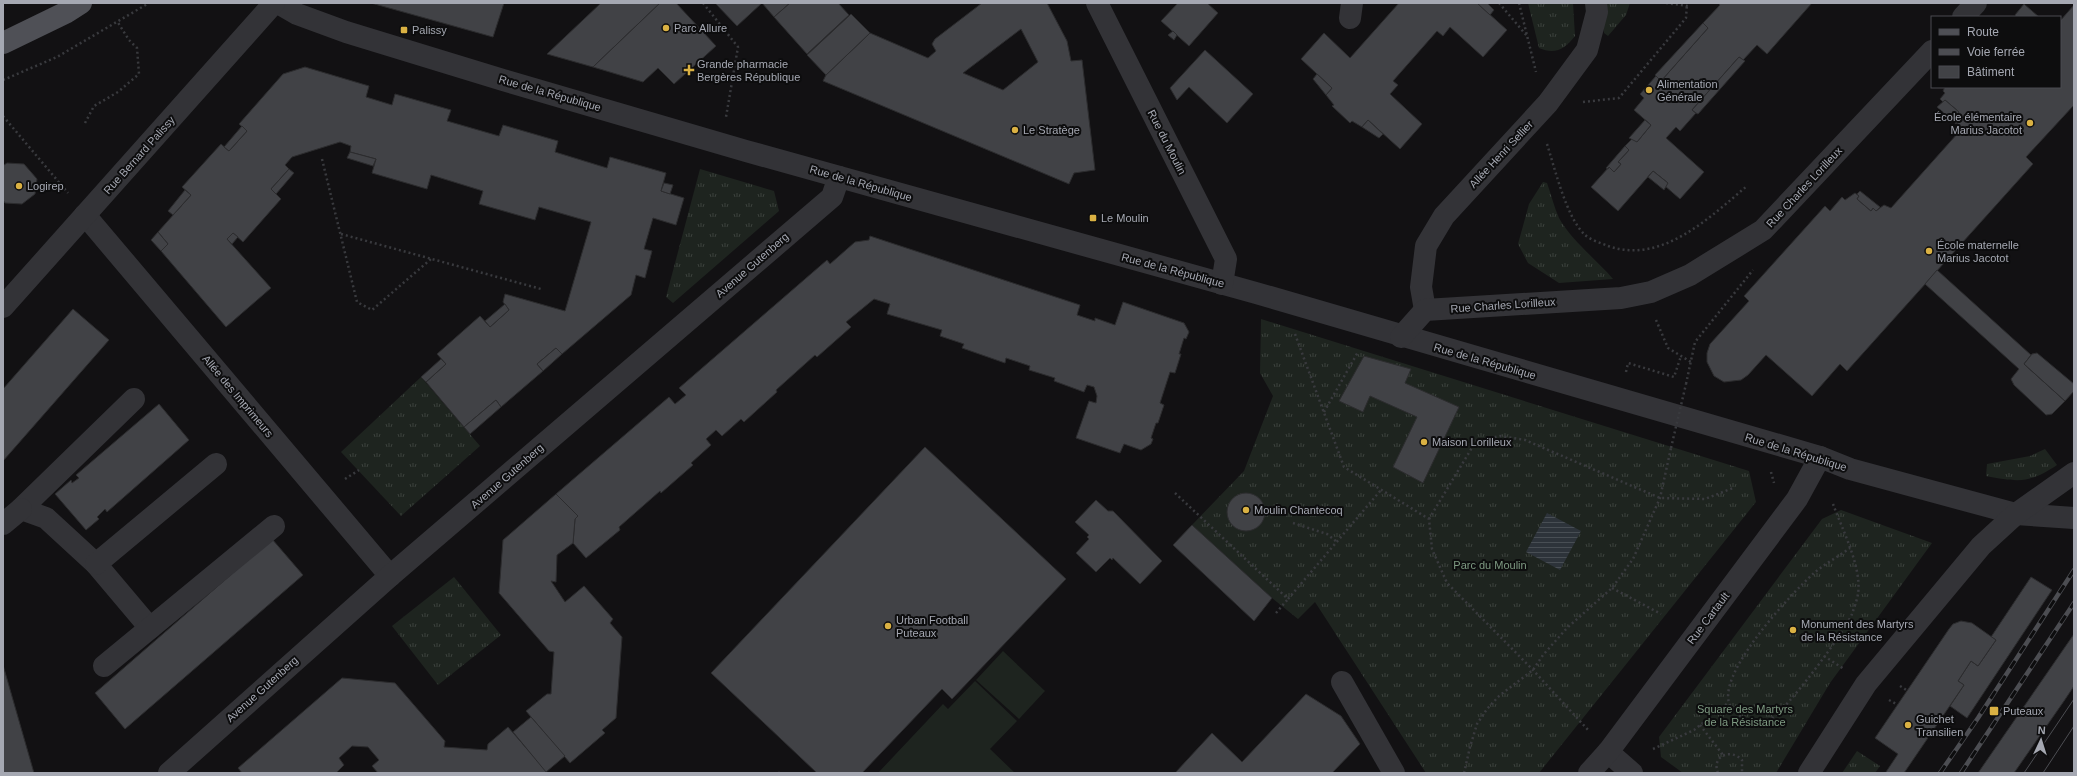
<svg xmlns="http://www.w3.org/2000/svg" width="2077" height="776" font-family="Helvetica,sans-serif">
	<defs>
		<pattern id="grass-tufts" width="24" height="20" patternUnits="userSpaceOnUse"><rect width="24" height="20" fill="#1e241f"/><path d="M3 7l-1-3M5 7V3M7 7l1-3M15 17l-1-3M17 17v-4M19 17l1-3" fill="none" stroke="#3c413d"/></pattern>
		<pattern id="water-rules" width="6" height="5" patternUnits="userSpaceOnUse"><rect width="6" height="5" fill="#2d333a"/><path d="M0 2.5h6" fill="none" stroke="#484e54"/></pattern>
	</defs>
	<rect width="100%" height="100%" fill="#121113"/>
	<g fill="url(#grass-tufts)">
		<path d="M1528,3H1573L1575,36C1565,49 1555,55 1539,48Z"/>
		<path d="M1601,3H1630L1626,15L1608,36L1604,33Z"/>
		<path d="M700,169L774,191L779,211L673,303L666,297Z"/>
		<path d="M1543,182L1547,183C1551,194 1554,207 1559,218C1571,240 1597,260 1613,279L1559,283L1528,263L1518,244L1529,204Z"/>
		<path d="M1261,319L1749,471L1756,502L1539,773H1426L1315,602L1298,619L1272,598L1192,525L1244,471L1273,396L1260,373Z"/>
		<path d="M421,377L480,446L401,516L341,452Z"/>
		<path d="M2045,449L2057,465C2028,484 2019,482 1986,476L1987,464L2030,456Z"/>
		<path d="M1841,510L1932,543L1830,683L1776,773H1683L1661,757L1659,737L1822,519Z"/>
		<path d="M454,577L501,635L438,685L392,626Z"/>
		<path d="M1857,751L1880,766L1875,773H1842Z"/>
	</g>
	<g fill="#1e241f">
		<path d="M1003,651L1045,691L1019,719L976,680Z"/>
		<path d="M975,681L1017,721L990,749L1015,773H878L943,704L948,709Z"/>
	</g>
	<path fill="url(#water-rules)" d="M1547,513L1581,531L1560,570L1526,552Z"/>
	<g fill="#414246" stroke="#2c2c2e" fill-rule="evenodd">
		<path d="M371,3H504L493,37Z"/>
		<path d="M601,3H660L593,67L547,54Z"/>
		<path d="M660,3H676L716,46L674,84L658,68L643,82L593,67Z"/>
		<path d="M715,3H790L774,17L762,3L737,26Z"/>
		<path d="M790,3H838L849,15L807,54L774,17Z"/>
		<path d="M982,3H1047L1067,41L1071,61L1082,60L1095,170L1074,173L1069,184L823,81L826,75L870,33L928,58L936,51L932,44L935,39ZM1021,29L1038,62L1003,90L963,73Z"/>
		<path d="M1178,3H1207L1218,13L1189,46L1161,21Z"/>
		<path d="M1399,3H1477L1507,30L1483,57L1450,27L1443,36L1437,31L1393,81L1398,85L1390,94L1422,124L1400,149L1368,120L1362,127L1352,121L1350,123L1332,106L1334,105L1326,95L1332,88L1301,59L1324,33L1350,58Z"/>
		<path d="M1477,3H1487L1494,10L1490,15Z"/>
		<path d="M1718,3H1812L1767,54L1757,45L1743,60L1739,57L1692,110L1696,113L1680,131L1676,127L1666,138L1704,172L1680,199L1665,186L1668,183L1653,171L1618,211L1591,187L1609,167L1614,172L1621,164L1618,162L1629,150L1625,146L1633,138L1637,142L1651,125L1634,110L1644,98L1640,94L1656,76L1661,81L1708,28L1703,23L1720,5Z"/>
		<path d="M2024,4L2039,17H2017L2015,15Z"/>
		<path d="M2074,5V105L2026,157L2033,164L1847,371L1840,364L1812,396L1766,355L1748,375L1741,380L1724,382L1714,376L1707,362V353L1710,344L1749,301L1744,296L1825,206L1830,211L1842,197L1845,200L1855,193L1859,196L1857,199L1871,211L1873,208L1876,211L1884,205L1891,208L1958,133L1955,128L1961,118L1957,115L1959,112L1945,100L1943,102L1940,99L1945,93L1943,91L1945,87H2060V21Z"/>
		<path d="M851,14L870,33L826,75L807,55Z"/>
		<path d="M1703,23L1708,28L1661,81L1655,75Z"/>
		<path d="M1173,31L1177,35L1174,40L1168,35Z"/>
		<path d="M1205,50L1253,94L1227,123L1189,87L1177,100L1170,88Z"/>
		<path d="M1739,57L1745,61L1698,114L1696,113L1692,110Z"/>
		<path d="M305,67L369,86L366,97L392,105L395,94L451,110L447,121L499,136L503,125L558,141L555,152L607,168L610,157L666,173L661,191L684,198L676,225L653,218L644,249L652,251L645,278L636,275L631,295L562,354L556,348L537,364L543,371L501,407L496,400L464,427L426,382L446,364L437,354L480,316L490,327L509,310L503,302L505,294L565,311L591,222L539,207L535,220L479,204L483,191L431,175L427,189L372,173L376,159L350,152L351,146L340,142L292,157L285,165L289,169L271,189L281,199L243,242L233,233L227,239L271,288L226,327L161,251L168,244L158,232L191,195L182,187L221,144L229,151L247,131L239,124L283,74Z"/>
		<path d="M1317,74L1332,88L1326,95L1313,79Z"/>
		<path d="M1945,100L1959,112L1957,115L1961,118L1956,124L1937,107Z"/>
		<path d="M1368,120L1383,134L1379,138L1362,127Z"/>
		<path d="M1645,120L1651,125L1637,142L1629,138Z"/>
		<path d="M242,126L247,131L229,151L224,147Z"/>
		<path d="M1625,146L1629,150L1618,162L1621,164L1614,172L1609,167L1608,169L1606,168Z"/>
		<path d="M350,152L376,159L373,166L347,158Z"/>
		<path d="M3,163L4,165L7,163L24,164L37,179L35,194L22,204L5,203L3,200Z"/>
		<path d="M289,169L294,173L276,194L271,189Z"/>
		<path d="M1653,171L1668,183L1664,190L1648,177Z"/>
		<path d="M664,183L673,185L670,194L661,191Z"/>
		<path d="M185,190L191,195L173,215L168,211Z"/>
		<path d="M1860,191L1880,207L1876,211L1873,208L1871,211L1857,199L1859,196L1857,194Z"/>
		<path d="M158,232L168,244L161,251L151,240Z"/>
		<path d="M233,233L238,237L232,244L227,239Z"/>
		<path d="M870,236L1080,305L1077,315L1095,321V318L1115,325L1123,302L1184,323L1189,332L1186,339L1184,338L1179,354H1181L1175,373L1170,372L1160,403L1164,405L1158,423H1156L1151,438L1153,439L1151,444L1141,450L1124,444L1120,453L1076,438L1089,401L1096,403L1097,396L1094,387L1087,385L1084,392L1054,381L1055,378L1029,370L1030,366L1006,358L1005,363L962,348L964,344L940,336L942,330L887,314L890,304L874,299L846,322L851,327L817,357L815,355L776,390L777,392L744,422L741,419L722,436L716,430L706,439L711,445L691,463L693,465L661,493L660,491L619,527L620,530L586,558L573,543L575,519L578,516L556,494L669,397L675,404L686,395L679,388L827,260L830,264L855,242L869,240Z"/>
		<path d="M1937,270L2031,355L2024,364L2065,401L2052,414L2046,415L2014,385L2011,379L2019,369L1925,284Z"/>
		<path d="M505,304L509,310L490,327L485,321Z"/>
		<path d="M73,309L109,340L3,461V389Z"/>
		<path d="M556,348L562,354L543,371L537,364Z"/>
		<path d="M2037,353L2074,384V391L2065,401L2024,364L2032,354Z"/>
		<path d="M1364,356L1411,369L1405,383L1459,407L1423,483L1393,467L1417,417L1370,396L1363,412L1339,401Z"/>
		<path d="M441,359L446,364L426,382L421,377Z"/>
		<path d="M496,400L501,407L470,434L464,427Z"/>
		<path d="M159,404L189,440L107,512L105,509L97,517L99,519L86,530L55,494L71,480L72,483L79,478L76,475Z"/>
		<path d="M925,447L1066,579L952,699L942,689L862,773H817L711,673Z"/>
		<circle cx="1246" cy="512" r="19"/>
		<path d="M556,494L578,516L575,519L573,543L557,555L556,582L551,581L565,602L584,586L613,619L610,623L622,637L616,718L602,730L605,733L570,763L526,711L547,694H551L554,652L549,651L499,593L503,540Z"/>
		<path d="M1096,500L1108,511H1113L1162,561L1140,584L1113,558L1112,560L1110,558L1096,572L1076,553L1089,539L1087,537L1089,535L1075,522Z"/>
		<path d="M1267,506L1288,509L1287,514L1269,511Z"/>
		<path d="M1192,525L1272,598L1254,621L1173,545Z"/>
		<path d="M272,539L303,575L125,729L95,693Z"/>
		<path d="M2031,577L2052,590L1967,718L1950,706L1964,685L1958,681L1971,661L1978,666L1996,640L1991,637Z"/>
		<path d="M1961,621L1972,623L1996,640L1978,666L1971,661L1958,681L1964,685L1904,773H1887L1886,772L1898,754L1875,738L1949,629L1953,624Z"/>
		<path d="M2074,634V686L2064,701L2014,773H1978Z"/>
		<path d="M3,665L34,773H3Z"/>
		<path d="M342,678L395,683L445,741L444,747L487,750L488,744L508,727L548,773H378L372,766L379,760L368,747L352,746L339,758L344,765L336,773H242L238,768Z"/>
		<path d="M1306,694L1341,716L1360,744L1332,773H1175L1212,733L1242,762Z"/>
		<path d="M531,717L565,756L546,772L513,732Z"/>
	</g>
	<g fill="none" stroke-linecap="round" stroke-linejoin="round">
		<g stroke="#393a3e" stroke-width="2.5" stroke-dasharray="2 3" stroke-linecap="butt">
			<path d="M703,3L738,47L726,117"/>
			<path d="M1499,3L1527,36"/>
			<path d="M1519,3L1536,72"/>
			<path d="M1666,3L1688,6"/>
			<path d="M3,80L57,57L149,3"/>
			<path d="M1583,102L1619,98L1686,18L1687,3"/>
			<path d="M3,116L68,193"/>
			<path d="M85,123L94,106L118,92L139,74L137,48L129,40L117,21"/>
			<path d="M1547,144C1555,169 1566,216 1584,234C1590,240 1601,243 1608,246C1662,265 1710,217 1747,186"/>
			<path d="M322,159L357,302L372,310L431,259"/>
			<path d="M341,234L541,289"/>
			<path d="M1656,320L1668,348L1691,362"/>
			<path d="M1295,334L1344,467L1429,519L1432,549L1447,583L1533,670L1589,731"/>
			<path d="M1626,372L1628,363L1674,377L1681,356"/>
			<path d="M1686,384L1695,342L1753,270"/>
			<path d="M1324,412L1358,352"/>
			<path d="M1771,472L1774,483"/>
			<path d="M345,479L359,470"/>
			<path d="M1175,493L1288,599L1381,490"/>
			<path d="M1833,504C1842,529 1862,567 1858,594C1857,600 1854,608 1852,614C1844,633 1788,708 1771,719C1768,720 1760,722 1756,722C1746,721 1737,715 1731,707C1712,678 1791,594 1813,574C1824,564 1838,557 1850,548"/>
			<path d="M1429,519L1476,441L1500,436L1525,440L1660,498L1705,499L1733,488"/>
			<path d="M1293,523L1327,534L1337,542"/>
			<path d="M1612,588L1661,614"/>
			<path d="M1276,613L1288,599"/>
			<path d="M1824,656L1844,669"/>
			<path d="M1900,686L1908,691"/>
			<path d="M1889,700L1898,705"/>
			<path d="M1700,725L1723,755"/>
			<path d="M1653,749L1694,730L1728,703"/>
			<path d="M778,773H780"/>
			<path d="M1464,773L1470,747L1477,724L1487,709L1499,696L1533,670L1543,655L1567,628L1612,588L1633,559L1660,498L1671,448"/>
			<path d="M1718,773C1711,756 1731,748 1742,760V773"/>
		</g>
		<g stroke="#333337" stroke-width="22">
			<path d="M278,3L297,14L346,32L503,80L746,151L1256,293L1820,457L1850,469L2016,514L2074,518"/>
			<path d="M1097,3L1226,259L1222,284"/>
			<path d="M1963,17L1976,3"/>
			<path d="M1350,18L1352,3"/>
			<path d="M85,215L390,576"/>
			<path d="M3,307L274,3"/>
			<path d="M1425,310L1421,287L1426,246L1444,216L1548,103L1587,50L1597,12L1596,3"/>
			<path d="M1401,337L1425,310L1621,298L1651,292L1690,275L1763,230L1932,51"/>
			<path d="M134,399L21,509L46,518L96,564L150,628"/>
			<path d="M3,524L21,509"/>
			<path d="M96,564L216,464"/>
			<path d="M104,666L274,526"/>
			<path d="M1342,682L1394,773"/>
			<path d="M1608,752L1632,773"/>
			<path d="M169,773L390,576L832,197L839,177"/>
			<path d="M1589,773L1608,752L1797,499L1820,457"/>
			<path d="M1809,773L1866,684L1981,546L2016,514L2074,473"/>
		</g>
		<path stroke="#4f5056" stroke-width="22" d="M3,43L67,12L81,3"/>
		<g stroke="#4c4d52" stroke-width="1">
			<path d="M2024,773L2074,699"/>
			<path d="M2043,773L2074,726"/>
		</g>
		<defs>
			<g id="rail">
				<path d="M1940,773L1978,718L2074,570"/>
				<path d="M1961,773L2074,603"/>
			</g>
		</defs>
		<use href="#rail" stroke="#4c4d52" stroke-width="4.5"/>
		<use href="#rail" stroke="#0d0d0e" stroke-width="3" stroke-dasharray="9" stroke-linecap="butt"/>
		<path stroke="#393a3e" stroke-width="2.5" stroke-dasharray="2 3" stroke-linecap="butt" d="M1671,448L1686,384"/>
	</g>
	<g fill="#dab143" stroke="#0d0d0e" stroke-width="1.5">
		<circle cx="666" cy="28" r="4"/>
		<rect x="400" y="26" width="8" height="8" rx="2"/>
		<path d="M687 64h4v4h4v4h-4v4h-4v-4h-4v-4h4z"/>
		<circle cx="1649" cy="90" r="4"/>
		<circle cx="2030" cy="123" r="4"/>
		<circle cx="1015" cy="130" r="4"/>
		<circle cx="19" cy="186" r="4"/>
		<rect x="1089" y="214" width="8" height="8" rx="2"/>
		<circle cx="1929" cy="251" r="4"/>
		<circle cx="1424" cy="442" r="4"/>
		<circle cx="1246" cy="510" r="4"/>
		<circle cx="888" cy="626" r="4"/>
		<circle cx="1793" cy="630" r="4"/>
		<rect x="1989" y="706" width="10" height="10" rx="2"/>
		<circle cx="1908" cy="725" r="4"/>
	</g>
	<g text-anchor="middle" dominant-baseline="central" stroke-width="4" stroke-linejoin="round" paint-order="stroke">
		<g font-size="11" fill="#a5a8b2" stroke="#0d0d0e" text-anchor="start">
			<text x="674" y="28">Parc Allure</text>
			<text x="412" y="30">Palissy</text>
			<text x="697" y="64">Grande pharmacie<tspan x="697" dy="13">Bergères République</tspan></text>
			<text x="1657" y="84">Alimentation<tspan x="1657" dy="13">Générale</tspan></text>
			<text x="2022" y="117" text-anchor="end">École élémentaire<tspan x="2022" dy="13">Marius Jacotot</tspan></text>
			<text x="1023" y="130">Le Stratège</text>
			<text x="27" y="186">Logirep</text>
			<text x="1101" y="218">Le Moulin</text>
			<text x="1937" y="245">École maternelle<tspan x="1937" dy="13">Marius Jacotot</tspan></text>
			<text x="1432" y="442">Maison Lorilleux</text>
			<text x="1254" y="510">Moulin Chantecoq</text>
			<text x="896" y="620">Urban Football<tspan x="896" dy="13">Puteaux</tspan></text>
			<text x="1801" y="624">Monument des Martyrs<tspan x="1801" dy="13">de la Résistance</tspan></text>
			<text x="2003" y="711">Puteaux</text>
			<text x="1916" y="719">Guichet<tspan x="1916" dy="13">Transilien</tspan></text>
		</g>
		<g font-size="11" fill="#a5a8b2" stroke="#0d0d0e">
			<text transform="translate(550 93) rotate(16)">Rue de la République</text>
			<text transform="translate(1167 142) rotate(63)">Rue du Moulin</text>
			<text transform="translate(1501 154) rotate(-47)">Allée Henri Sellier</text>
			<text transform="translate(139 155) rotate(-48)">Rue Bernard Palissy</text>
			<text transform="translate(861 183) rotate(16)">Rue de la République</text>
			<text transform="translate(1804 187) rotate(-47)">Rue Charles Lorilleux</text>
			<text transform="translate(752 265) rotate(-41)">Avenue Gutenberg</text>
			<text transform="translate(1173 270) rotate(15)">Rue de la République</text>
			<text transform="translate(1503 305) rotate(-4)">Rue Charles Lorilleux</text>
			<text transform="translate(1485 361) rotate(16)">Rue de la République</text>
			<text transform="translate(238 396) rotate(50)">Allée des Imprimeurs</text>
			<text transform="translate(1796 452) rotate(17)">Rue de la République</text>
			<text transform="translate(507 476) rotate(-41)">Avenue Gutenberg</text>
			<text transform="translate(1708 618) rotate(-53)">Rue Cartault</text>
			<text transform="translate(262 689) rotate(-42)">Avenue Gutenberg</text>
		</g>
		<g font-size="11" fill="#7e9a82" stroke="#0d0d0e">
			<text x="1490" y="565">Parc du Moulin</text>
			<text x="1745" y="709">Square des Martyrs<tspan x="1745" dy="13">de la Résistance</tspan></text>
		</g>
	</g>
	<rect width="2077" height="776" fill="none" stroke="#a5a8b2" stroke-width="8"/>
	<rect x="1931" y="16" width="130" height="72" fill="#0d0d0e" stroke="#4a4b50"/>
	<rect x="1939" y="29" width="20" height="6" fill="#4f5056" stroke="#4a4b50"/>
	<text x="1967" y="36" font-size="12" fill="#a5a8b2">Route</text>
	<rect x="1939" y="49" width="20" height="6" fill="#4c4d52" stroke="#4a4b50"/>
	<text x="1967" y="56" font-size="12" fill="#a5a8b2">Voie ferrée</text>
	<rect x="1939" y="66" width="20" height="12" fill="#414246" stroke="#4a4b50"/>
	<text x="1967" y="76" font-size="12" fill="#a5a8b2">Bâtiment</text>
	<g transform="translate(2041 740) rotate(4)" stroke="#0d0d0e" stroke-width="3" paint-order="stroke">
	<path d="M0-3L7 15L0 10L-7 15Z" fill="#a5a8b2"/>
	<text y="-6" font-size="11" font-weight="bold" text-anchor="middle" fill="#a5a8b2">N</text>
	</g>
</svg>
